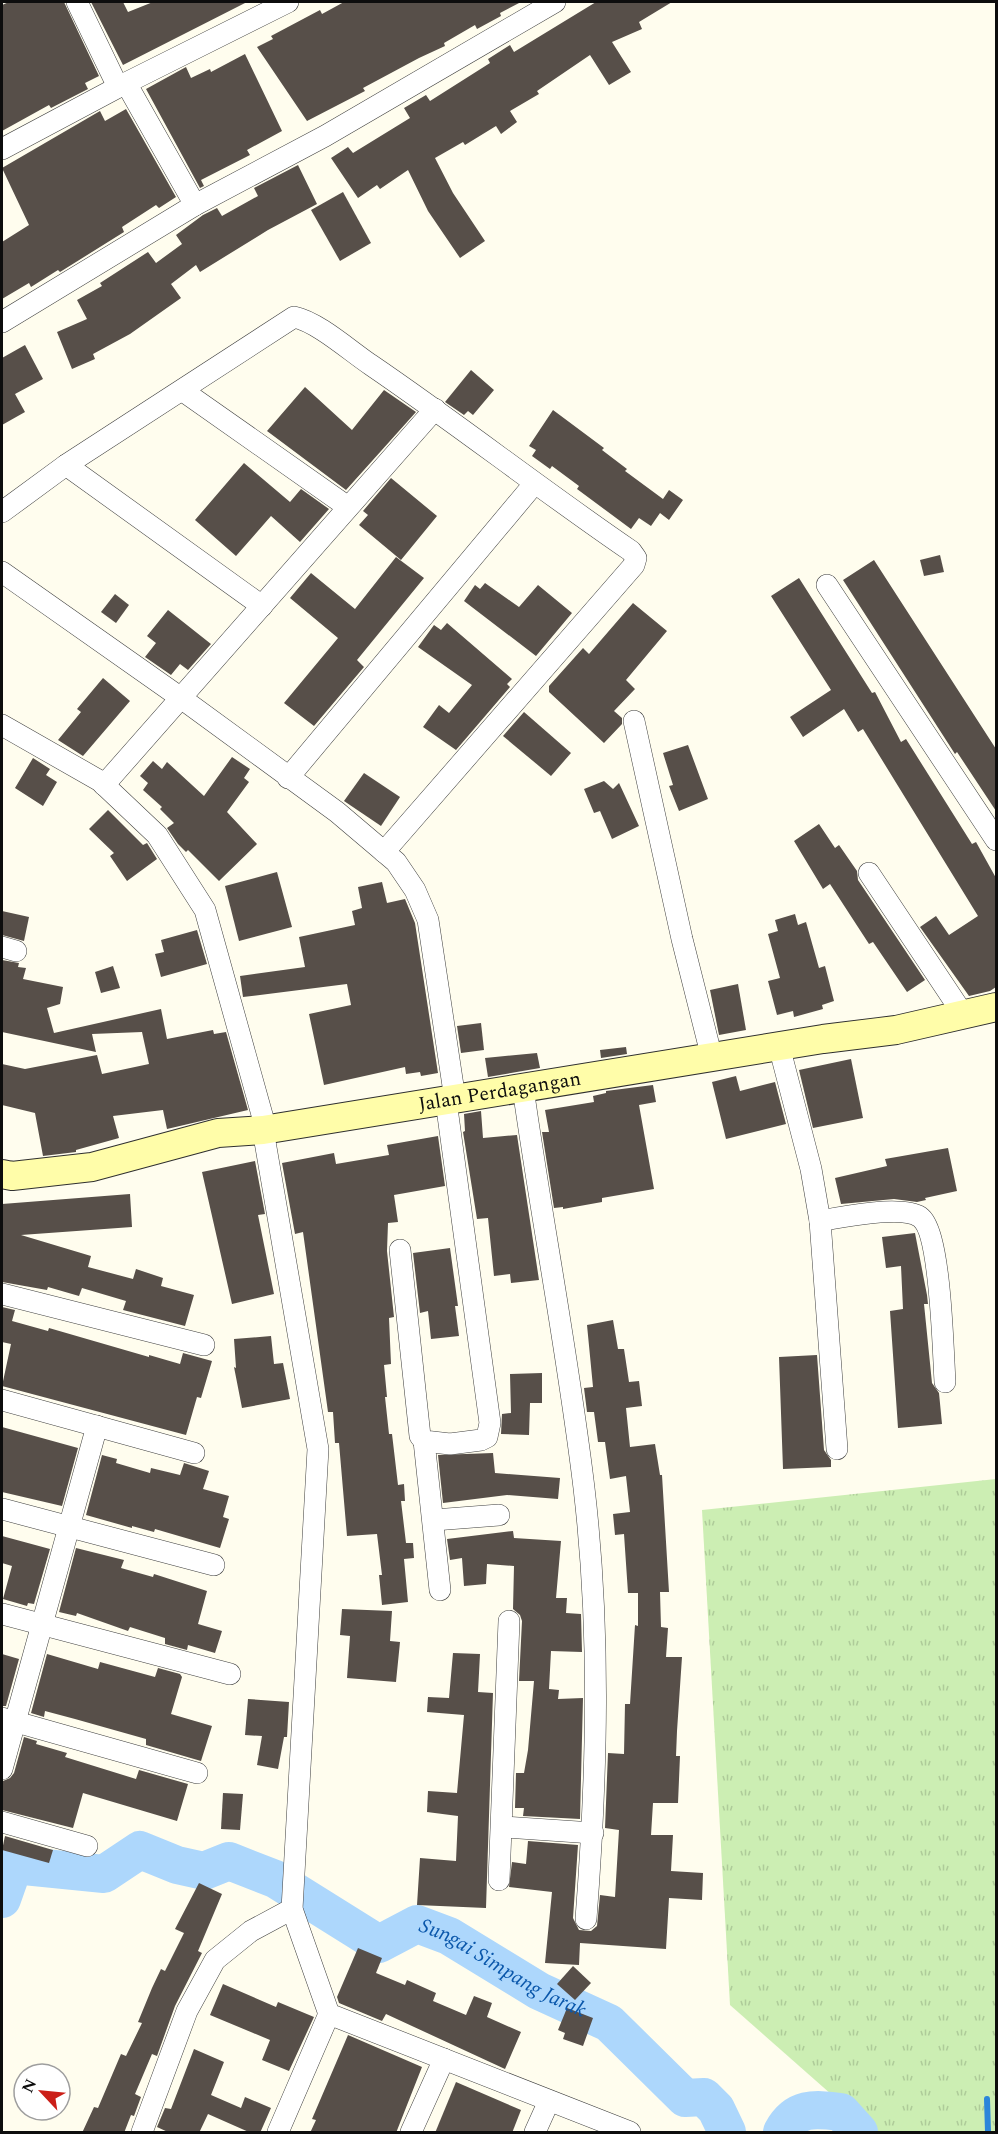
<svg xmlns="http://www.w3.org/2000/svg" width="998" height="2134" font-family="Spectral,serif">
	<defs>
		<pattern id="grass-tufts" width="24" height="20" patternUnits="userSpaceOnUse" patternTransform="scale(1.5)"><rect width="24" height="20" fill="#cceeb3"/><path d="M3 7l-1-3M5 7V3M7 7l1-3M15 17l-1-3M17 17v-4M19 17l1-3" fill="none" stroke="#aecb99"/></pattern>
	</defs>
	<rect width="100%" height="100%" fill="#fffdee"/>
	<path fill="url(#grass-tufts)" d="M996,1479V2132H874L730,2005L702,1510Z"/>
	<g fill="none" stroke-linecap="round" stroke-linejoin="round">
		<path stroke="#2c86da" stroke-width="6" d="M987,2099L988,2132"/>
		<g stroke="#add7fc" stroke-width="38">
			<path id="s1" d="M2,1899L14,1865L104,1874L140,1850L177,1865L204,1871L229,1861L275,1879L379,1944L417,1924L449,1936L539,1991L609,2023L685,2098L704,2097L716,2109L727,2132"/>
			<path d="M782,2132C796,2106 815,2109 841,2112L859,2132"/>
		</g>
	</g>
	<g fill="#574f49">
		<path d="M9,2H64L99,76L85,83L88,89L51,108L49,105L2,131V5Z"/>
		<path d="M91,2H123L128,12L153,2H247L123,65Z"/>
		<path d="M344,2H521L500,13L501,16L477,29L475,25L444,43L445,46L419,58L363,88L365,91L307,121L257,47L273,39L271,36L320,10L322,14Z"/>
		<path d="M596,2H672L639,22L642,29L612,42L631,72L609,85L590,55L537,91L539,94L510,111L517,122L501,134L496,126L465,145L463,142L435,158L453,193L485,241L460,258L428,211L408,170L380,189L377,185L358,198L331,158L348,147L353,153L410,118L404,108L426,95L430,101L490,63L488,59L510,45L514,52Z"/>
		<path d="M245,54L282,131L247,150L250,155L201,180L204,186L200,188L146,89L186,67L191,78L210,69L211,72Z"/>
		<path d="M126,109L176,197L159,208L156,205L122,227L124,232L60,272L58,270L31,287L29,283L2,299V242L29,225L2,168L100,111L105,121Z"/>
		<path d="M298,165L317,204L268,230L200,272L196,265L171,284L181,298L130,334L93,354L95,359L72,369L57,332L87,319L77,300L102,286L100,283L148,252L156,263L182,244L176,235L203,215L217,208L222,216L258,196L254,188Z"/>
		<path d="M343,192L371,243L340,261L311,210Z"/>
		<path d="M25,345L43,379L15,394L25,412L2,425V358Z"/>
		<path d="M471,370L494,390L473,415L468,411L464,415L445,402Z"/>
		<path d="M305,387L352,430L384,390L416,412L346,490L267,431Z"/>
		<path d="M553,410L604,448L602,450L627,469L625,471L663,499L669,490L683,500L669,520L660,513L651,526L639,518L631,529L577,489L579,486L552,466L550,469L532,456L536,450L529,446Z"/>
		<path d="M244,463L290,502L301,489L329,509L300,542L271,516L236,556L195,520Z"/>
		<path d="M391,478L437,516L401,560L359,525L368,515L363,511Z"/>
		<path d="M940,555L944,572L924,576L920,560Z"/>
		<path d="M396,557L424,578L357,660L364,667L314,726L284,703L338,638L290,598L311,573L355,609Z"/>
		<path d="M874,560L996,749V811L957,752L955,754L843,580Z"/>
		<path d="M799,578L872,693L875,692L901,742L906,739L972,844L976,842L996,878V987L990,991L969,996L920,927L936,916L949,935L978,916L863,729L858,732L844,709L803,737L790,717L831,690L771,596Z"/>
		<path d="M485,583L519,607L538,585L572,613L536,656L464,601L475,585L480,589Z"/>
		<path d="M115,594L129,605L116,623L101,612Z"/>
		<path d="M633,603L667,631L626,680L635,689L614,711L622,718V724L604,743L549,692V686L583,648L589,654Z"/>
		<path d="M168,610L211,644L188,670L180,664L171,675L145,657L156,643L147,636Z"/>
		<path d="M447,623L512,679L507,684L510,687L456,750L423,727L439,705L449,713L472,685L418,647L434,625L441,630Z"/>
		<path d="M103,678L130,701L83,756L58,740L81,712L77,709Z"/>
		<path d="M524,712L571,753L551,776L503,736Z"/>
		<path d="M688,745L708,799L679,811L669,786L673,785L663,753Z"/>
		<path d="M232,757L250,769L244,778L249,782L227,812L257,844L219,881L188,850L186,852L178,844L167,828L174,823L160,809L162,807L143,790L148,783L140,776L153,761L162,769L167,762L204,796Z"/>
		<path d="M33,758L50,769L46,775L57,782L43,806L15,788Z"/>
		<path d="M364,773L400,797L381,826L344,801Z"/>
		<path d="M604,781L613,789L619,783L639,826L612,839L600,811L594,813L584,789Z"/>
		<path d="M108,810L143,845L147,843L157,859L127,881L110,856L114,853L89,829Z"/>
		<path d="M819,824L835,848L839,845L857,871L858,880L925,980L907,992L873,942L869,944L830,884L823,889L794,841Z"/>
		<path d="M277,872L292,927L239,941L225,886Z"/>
		<path d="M382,882L387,903L405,899L415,923L438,1073L421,1076L420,1072L406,1074L405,1067L324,1085L309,1014L351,1005L347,984L243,997L240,976L305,967L299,937L355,925L352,911L362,908L358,887Z"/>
		<path d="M2,911L29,917L24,941L2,935Z"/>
		<path d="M795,914L798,925L806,922L819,968L825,966L834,1001L822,1005L823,1009L794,1017L793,1011L777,1015L768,981L780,978L768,934L778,931L775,920Z"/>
		<path d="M197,930L207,964L161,977L155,954L164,952L161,940Z"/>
		<path d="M2,960L19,963L18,967L26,968L23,979L63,987L60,1004L47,1008L54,1033L161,1009L167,1039L213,1030L214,1034L226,1032L248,1110L167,1129L163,1110L113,1116L119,1138L76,1150V1152L43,1156L35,1113L2,1105V1064L25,1069L97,1055L102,1074L149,1064L142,1032L92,1034L96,1052L2,1032Z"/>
		<path d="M113,966L120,988L101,993L95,972Z"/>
		<path d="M738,984L746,1030L719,1035L710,990Z"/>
		<path d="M481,1023L484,1050L461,1053L457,1026Z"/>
		<path d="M626,1047L627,1054L601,1058L600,1050Z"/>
		<path d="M537,1053L540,1068L488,1077L485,1058Z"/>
		<path d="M851,1059L863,1118L813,1128L799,1070Z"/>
		<path d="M736,1076L740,1091L775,1082L786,1124L726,1139L712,1082Z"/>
		<path d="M653,1085L656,1102L639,1105L654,1189L602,1198V1202L563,1209V1207L554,1208L542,1132H549L545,1110L594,1102L593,1096L606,1093V1091Z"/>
		<path d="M481,1111L483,1138L517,1135L539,1280L511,1283L510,1274L494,1276L488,1218L477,1219L463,1132L465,1131L464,1114Z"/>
		<path d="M438,1136L445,1186L394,1195L398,1222L388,1223L387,1251L394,1317L389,1318L391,1364L384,1365L387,1397H385L389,1434H392L398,1485L404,1484L405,1501H401L406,1543H413L414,1558L404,1559L408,1602L382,1605L379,1575H382L377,1534L347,1536L339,1443H335L333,1412H328L303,1232L295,1234L282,1163L334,1153L336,1164L389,1155L387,1145Z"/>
		<path d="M948,1148L957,1191L925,1198L926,1200L917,1202L894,1199L841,1204L835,1178L887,1166L885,1159Z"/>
		<path d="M255,1161L265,1214L258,1215L274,1294L232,1304L202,1172Z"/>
		<path d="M130,1194L132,1227L21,1235L91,1256L88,1267L133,1279L136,1269L163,1278L161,1286L194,1295L185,1326L123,1310L126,1301L82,1288L79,1296L48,1287L47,1290L2,1282V1204Z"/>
		<path d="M915,1233L927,1295L928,1304H924L932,1383L939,1393L942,1424L898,1428L890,1311L903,1309L901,1266L886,1268L882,1237Z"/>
		<path d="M450,1248L458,1306H455L459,1336L431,1339L428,1311L420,1313L413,1253Z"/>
		<path d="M2,1307L15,1310L12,1321L48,1331L49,1328L149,1357V1355L180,1364L183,1353L212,1361L201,1398L197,1397L186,1435L2,1386L11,1344L2,1342Z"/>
		<path d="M613,1320L618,1349H624L629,1382L639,1381L642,1406L626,1408L630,1447L655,1444L660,1475H662L669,1592H660L661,1627L668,1628L666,1657H682L677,1731L676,1756H680L678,1803H653L651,1835H673L671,1871L703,1873L702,1900L669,1898L666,1949L580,1943L579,1965L545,1963L552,1892L509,1887L512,1862L526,1864L528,1841L578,1845L573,1918L579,1930L591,1931L597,1926L600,1895L615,1897L619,1830L605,1828L608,1753L624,1754L625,1704H630L635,1625L638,1626V1593H628L624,1534L615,1535L613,1514L630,1512L626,1476L610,1479L605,1442H598L594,1412H587L584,1388L593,1387L587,1325Z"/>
		<path d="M271,1336L274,1364L283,1363L290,1399L242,1408L234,1367L236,1368L234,1339Z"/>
		<path d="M817,1355L824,1450L831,1460V1467L783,1469L779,1357Z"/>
		<path d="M542,1373V1403H530L529,1435L501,1434L502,1414L511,1413L510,1374Z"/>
		<path d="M2,1427L78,1448L62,1506L2,1492Z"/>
		<path d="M493,1453L495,1473L560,1478L558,1499L507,1495L443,1503L438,1455Z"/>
		<path d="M102,1455L117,1459L116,1463L150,1473L151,1468L180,1475L184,1463L209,1471L203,1489L229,1496L223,1517L229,1519L220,1548L155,1529L154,1532L132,1526V1528L86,1515Z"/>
		<path d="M513,1531L514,1538L561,1541L556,1598H567L566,1613L581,1614L582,1652L551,1651L549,1689L559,1690L558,1699L583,1698L580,1819L523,1816L524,1808H515L516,1773H524L528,1750L534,1681H519L522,1621L520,1615L513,1609L514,1566L487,1564L486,1584L464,1586L462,1558L450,1560L447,1539Z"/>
		<path d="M2,1536L50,1549L34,1604L28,1603L27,1606L3,1599L12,1566L2,1563Z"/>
		<path d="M76,1548L124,1560L121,1568L153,1577L154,1574L207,1591L198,1624L222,1631L215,1653L188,1645L187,1650L165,1644V1638L130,1627L128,1631L77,1613L76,1616L59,1612Z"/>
		<path d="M342,1609L392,1611L390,1641L400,1642L396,1682L347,1678L350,1636L340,1635Z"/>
		<path d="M453,1653L480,1654L478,1692L493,1693L486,1908L417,1905L420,1858L456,1861L458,1816L427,1812L428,1791L457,1793L464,1715L427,1712L428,1697L449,1698Z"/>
		<path d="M2,1654L19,1659L6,1706H2Z"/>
		<path d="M47,1654L98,1669L100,1662L155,1677L158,1668L180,1674L182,1677L171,1714L212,1726L201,1761L146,1745V1739L75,1719L45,1711L44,1717L31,1713Z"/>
		<path d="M248,1699L289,1702L287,1737H284L278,1769L257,1765L262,1736L245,1735Z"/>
		<path d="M24,1737L37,1741L36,1744L67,1753L65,1757L136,1779L139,1770L188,1784L177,1821L83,1793L73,1828L2,1810L3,1781L10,1778L14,1773Z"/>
		<path d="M223,1793L243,1794L240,1830L221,1829Z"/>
		<path d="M5,1836L53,1850L49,1863L2,1850Z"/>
		<path d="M199,1883L222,1894L198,1951L202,1953L175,2006L157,2056L152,2054L135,2094L141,2097L134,2116L131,2115L124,2133H82L94,2107L98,2108L121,2054L126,2056L142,2023L138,2022L152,1988L161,1969L165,1971L184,1933L175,1929Z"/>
		<path d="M358,1948L382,1958L376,1973L405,1985L407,1980L436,1993L433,2001L466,2015L474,1996L492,2003L487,2017L521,2032L505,2069L386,2014L382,2021L339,2003L337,1997Z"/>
		<path d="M573,1966L591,1983L575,2000L557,1984Z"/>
		<path d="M223,1984L276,2007L278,2002L314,2017L289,2071L262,2060L270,2040L210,2015Z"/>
		<path d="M567,2008L593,2018L583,2046L563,2039L565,2033L558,2030Z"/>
		<path d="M348,2035L422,2067L396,2133H310L316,2120L312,2119Z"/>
		<path d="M194,2049L224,2062L211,2095L241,2108L245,2097L271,2108L260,2133H251L208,2114L199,2133H170L157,2127L165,2108L171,2109Z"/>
		<path d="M456,2082L521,2110L512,2133H435Z"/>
	</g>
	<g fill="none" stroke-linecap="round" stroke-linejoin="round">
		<defs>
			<g id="street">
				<path d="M77,2L118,87"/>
				<path d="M126,83L288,2"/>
				<path d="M2,149L126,83L195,205"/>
				<path d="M2,322L195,205L325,136L555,2"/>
				<path d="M183,391L348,507"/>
				<path d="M66,465L262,606"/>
				<path d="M2,512L66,465L294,317C318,322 350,351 371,365C459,425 543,491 631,551L636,558L634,565L384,852"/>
				<path d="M2,572L181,698L337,812L396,862L415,890L428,920L455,1099"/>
				<path d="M827,585L996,840"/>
				<path d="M634,721L682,939L712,1058"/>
				<path d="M2,725L100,781L157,835L205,910L266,1129"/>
				<path d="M288,778L534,484"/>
				<path d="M104,785L435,409"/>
				<path d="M869,873L963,1014"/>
				<path d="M2,947L16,951"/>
				<path d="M779,1046L811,1169L820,1221L837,1449"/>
				<path d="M523,1088C542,1222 568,1354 584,1488C601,1632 597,1775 586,1919"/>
				<path d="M263,1130L318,1449L292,1909L329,2014L630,2132"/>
				<path d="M820,1221C841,1217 902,1205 920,1217C941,1232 943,1352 945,1382"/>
				<path d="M400,1250L420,1436L424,1441L450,1444L481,1440L487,1437L490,1423L446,1101"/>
				<path d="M2,1294L204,1345"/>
				<path d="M2,1400L194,1453"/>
				<path d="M424,1441L440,1590"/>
				<path d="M2,1509L214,1565"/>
				<path d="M434,1520L499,1515"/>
				<path d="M2,1614L230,1674"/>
				<path d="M2,1718L197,1773"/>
				<path d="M2,1769L97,1426"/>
				<path d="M2,1822L87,1846"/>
				<path d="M503,1827L593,1833"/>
				<path d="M499,1880L509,1621"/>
				<path d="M142,2132L187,2011L215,1960L251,1931L292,1909"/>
				<path d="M278,2132L329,2014"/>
				<path d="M411,2132L444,2059"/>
				<path d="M535,2132L549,2101"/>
			</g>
			<g id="secondary">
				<path id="s2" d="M2,1174L12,1176L92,1167L218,1133L263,1130L823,1039L896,1030L996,1007"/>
			</g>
		</defs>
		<use href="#street" stroke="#404040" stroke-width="22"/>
		<use href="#secondary" stroke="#2f2f2f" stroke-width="30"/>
		<use href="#street" stroke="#fff" stroke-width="21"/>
		<use href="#secondary" stroke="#fffda9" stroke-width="28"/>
	</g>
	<g text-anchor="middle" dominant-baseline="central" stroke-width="6" stroke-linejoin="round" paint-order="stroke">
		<g font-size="20" fill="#0d0d0d" stroke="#fff">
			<text stroke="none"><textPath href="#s2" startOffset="506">Jalan Perdagangan</textPath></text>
		</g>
		<g font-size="21" font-style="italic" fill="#0a57ab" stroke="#fff">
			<text stroke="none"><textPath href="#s1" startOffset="576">Sungai Simpang Jarak</textPath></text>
		</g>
	</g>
	<rect width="998" height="2134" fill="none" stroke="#0d0d0d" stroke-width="6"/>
	<g transform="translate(42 2092) rotate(296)"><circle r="28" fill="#ffffff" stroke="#9e9e9e" stroke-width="1.5"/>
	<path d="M0-4.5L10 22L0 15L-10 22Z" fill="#cb1f18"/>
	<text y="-9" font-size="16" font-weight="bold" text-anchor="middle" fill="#0d0d0d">N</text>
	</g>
</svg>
